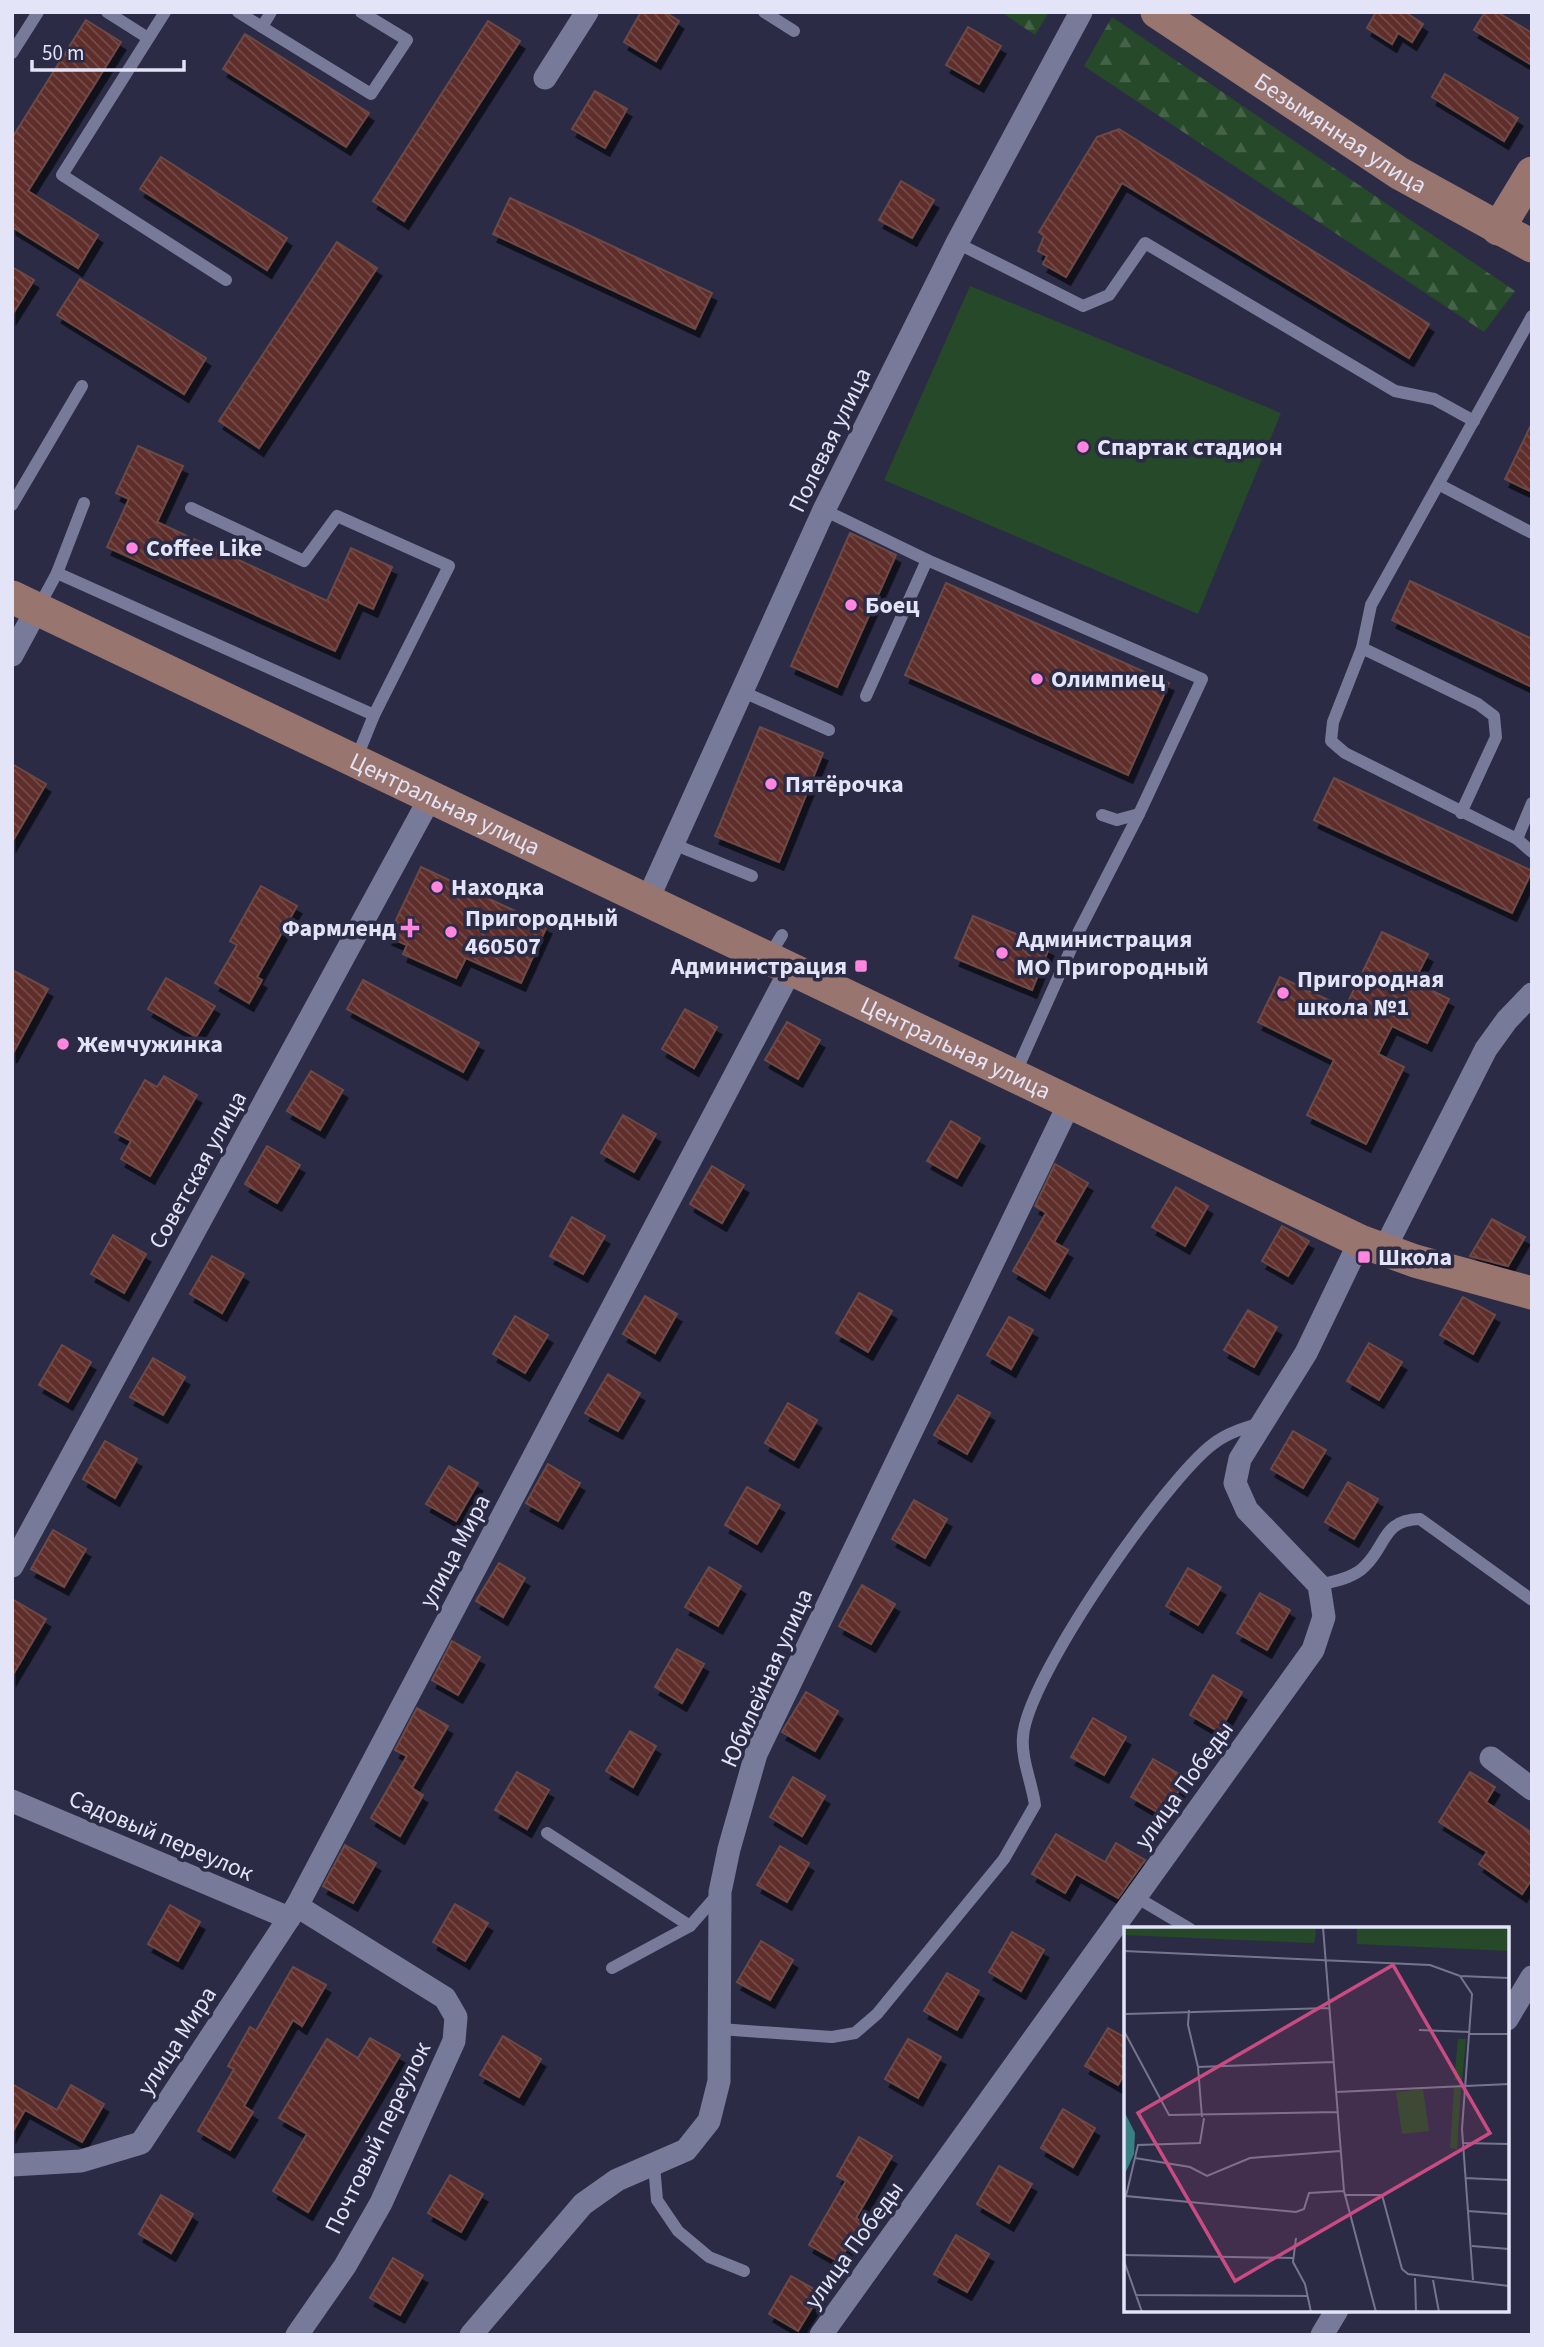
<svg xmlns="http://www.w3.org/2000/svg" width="1544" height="2347" font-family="'Source Sans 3',sans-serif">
	<defs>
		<pattern id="forest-firs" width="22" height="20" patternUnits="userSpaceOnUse" patternTransform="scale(1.75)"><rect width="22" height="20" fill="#264929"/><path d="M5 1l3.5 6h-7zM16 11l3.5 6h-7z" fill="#456349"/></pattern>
		<pattern id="building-back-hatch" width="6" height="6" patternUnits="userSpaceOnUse" patternTransform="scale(1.75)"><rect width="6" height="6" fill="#5e2e2a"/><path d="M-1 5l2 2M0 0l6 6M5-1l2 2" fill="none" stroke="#754c4a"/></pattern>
		<filter id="shadow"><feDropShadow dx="4.5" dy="8" stdDeviation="0" flood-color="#0009"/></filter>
	</defs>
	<rect width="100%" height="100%" fill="#2b2b46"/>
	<g fill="url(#forest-firs)">
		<path d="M1001,12H1049L1035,35Z"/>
		<path d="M1112,17L1515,291L1484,332L1084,66Z"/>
	</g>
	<path fill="#264929" d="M970,286L1281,413L1198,614L884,480Z"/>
	<g fill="url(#building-back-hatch)" stroke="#6c4945" stroke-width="2" filter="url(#shadow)">
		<path d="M641,12H665L679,21L656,61L624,42Z"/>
		<path d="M1376,12H1405L1423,24L1412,42L1398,33L1392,44L1367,28Z"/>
		<path d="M1485,12H1497L1532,33V65L1474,30Z"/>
		<path d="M86,20L121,42L28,191L98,235L78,268L12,227V138Z"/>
		<path d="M488,21L520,41L404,221L373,201Z"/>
		<path d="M968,27L1001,46L979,84L946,65Z"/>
		<path d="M245,34L369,113L346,147L223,69Z"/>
		<path d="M1445,74L1518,118L1504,141L1432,97Z"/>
		<path d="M595,91L627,109L605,148L572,129Z"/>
		<path d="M1119,129L1429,324L1409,358L1122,183L1066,277L1043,264L1047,256L1038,251L1044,236L1039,232L1097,137Z"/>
		<path d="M161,157L287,238L267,270L140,189Z"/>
		<path d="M901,181L934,200L912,238L879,220Z"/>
		<path d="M510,198L712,293L695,329L493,234Z"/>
		<path d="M337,242L377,268L259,448L219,421Z"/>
		<path d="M12,267L34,280L12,315Z"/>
		<path d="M80,279L206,358L184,394L57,315Z"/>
		<path d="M1532,423V492L1505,479Z"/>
		<path d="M138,446L183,466L157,522L327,601L351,548L392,567L373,609L358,602L335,651L107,547L129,499L116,493Z"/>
		<path d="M850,533L896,555L837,687L791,666Z"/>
		<path d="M1410,581L1532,639V687L1392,620Z"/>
		<path d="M946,583L1169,683L1128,775L905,675Z"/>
		<path d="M760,727L823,753L779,862L715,836Z"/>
		<path d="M12,764L46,784L12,842Z"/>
		<path d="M1334,778L1532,871L1512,913L1314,820Z"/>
		<path d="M421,867L547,926L521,983L466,958L456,978L403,954L407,945L388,937Z"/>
		<path d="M261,886L297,906L257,977L262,980L249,1003L215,983L237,945L230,941Z"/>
		<path d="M973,916L1049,948L1032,990L955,958Z"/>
		<path d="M1382,932L1428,954L1414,982L1449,999L1427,1043L1392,1026L1378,1054L1404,1067L1366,1144L1307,1115L1334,1060L1258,1022L1280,977L1345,1008Z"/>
		<path d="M12,970L48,989L12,1055Z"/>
		<path d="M166,978L215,1006L196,1037L148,1009Z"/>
		<path d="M363,980L479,1043L463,1072L347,1009Z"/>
		<path d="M685,1009L717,1027L694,1068L662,1049Z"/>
		<path d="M787,1022L820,1040L798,1079L765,1060Z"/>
		<path d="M311,1071L343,1090L320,1130L287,1111Z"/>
		<path d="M164,1076L197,1095L150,1176L121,1159L131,1141L115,1132L145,1080L157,1087Z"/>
		<path d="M623,1115L656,1134L634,1172L601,1153Z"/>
		<path d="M951,1121L980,1138L957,1178L927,1161Z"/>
		<path d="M267,1146L300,1165L277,1203L245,1184Z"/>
		<path d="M1055,1164L1088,1183L1054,1242L1068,1250L1045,1290L1013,1271L1046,1213L1035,1206Z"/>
		<path d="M712,1166L744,1185L722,1223L690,1204Z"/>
		<path d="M1176,1187L1208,1206L1185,1246L1152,1227Z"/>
		<path d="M572,1217L605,1236L583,1274L550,1256Z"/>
		<path d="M1492,1219L1525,1237L1508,1266L1470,1256Z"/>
		<path d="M1282,1226L1309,1241L1288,1276L1262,1261Z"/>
		<path d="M113,1235L146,1254L124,1293L91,1274Z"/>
		<path d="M212,1256L244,1274L222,1313L190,1294Z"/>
		<path d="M859,1293L892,1311L868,1352L836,1333Z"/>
		<path d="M645,1296L677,1314L655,1353L623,1334Z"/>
		<path d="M1463,1297L1495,1315L1473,1354L1440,1335Z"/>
		<path d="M1248,1310L1277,1327L1254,1367L1224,1350Z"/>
		<path d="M515,1316L548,1335L525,1373L493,1354Z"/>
		<path d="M1009,1317L1033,1330L1011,1369L987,1355Z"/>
		<path d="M1369,1343L1402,1362L1379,1400L1347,1381Z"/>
		<path d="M62,1345L91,1362L68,1402L39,1385Z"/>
		<path d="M153,1358L185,1377L163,1415L130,1397Z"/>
		<path d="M608,1374L640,1393L618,1431L585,1413Z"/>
		<path d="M958,1395L990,1413L967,1454L934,1435Z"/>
		<path d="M788,1403L817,1420L794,1460L765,1443Z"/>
		<path d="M1293,1431L1326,1450L1303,1488L1271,1469Z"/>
		<path d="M105,1441L137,1459L115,1498L83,1479Z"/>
		<path d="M548,1464L580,1483L558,1521L526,1503Z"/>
		<path d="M449,1466L478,1483L456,1521L426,1504Z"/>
		<path d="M1348,1482L1378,1499L1354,1539L1325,1522Z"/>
		<path d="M747,1487L780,1505L757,1544L725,1525Z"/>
		<path d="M914,1500L947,1519L925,1558L892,1539Z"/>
		<path d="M53,1530L86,1549L64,1587L31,1569Z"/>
		<path d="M499,1563L525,1578L503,1617L476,1601Z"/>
		<path d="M709,1567L741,1586L718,1626L685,1607Z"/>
		<path d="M1188,1568L1221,1587L1198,1625L1166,1606Z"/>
		<path d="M862,1585L895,1604L871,1644L839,1626Z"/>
		<path d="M1260,1593L1290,1610L1267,1650L1237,1633Z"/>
		<path d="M12,1599L46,1619L12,1676Z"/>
		<path d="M452,1641L480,1657L458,1695L432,1680Z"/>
		<path d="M677,1649L704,1664L682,1703L655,1687Z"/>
		<path d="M1213,1675L1242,1692L1219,1732L1190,1715Z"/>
		<path d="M806,1692L838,1711L815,1751L782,1732Z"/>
		<path d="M417,1708L448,1726L412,1788L423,1795L400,1836L371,1818L407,1756L395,1750Z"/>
		<path d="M1093,1718L1126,1737L1104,1775L1071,1757Z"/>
		<path d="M630,1731L656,1746L633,1787L606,1771Z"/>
		<path d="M1153,1759L1186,1778L1164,1816L1131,1797Z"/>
		<path d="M517,1772L549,1790L527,1829L495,1810Z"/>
		<path d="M1470,1772L1495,1787L1486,1802L1532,1833V1879L1522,1894L1479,1864L1487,1852L1439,1822Z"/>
		<path d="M793,1777L825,1796L802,1836L770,1817Z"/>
		<path d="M1056,1834L1105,1862L1116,1843L1145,1860L1118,1898L1076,1874L1065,1893L1032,1874Z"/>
		<path d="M345,1845L376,1863L353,1903L323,1886Z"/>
		<path d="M780,1846L809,1863L787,1902L757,1885Z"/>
		<path d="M455,1904L488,1923L465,1961L433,1942Z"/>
		<path d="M170,1905L200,1922L178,1961L148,1944Z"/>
		<path d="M1012,1932L1044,1950L1021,1991L989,1972Z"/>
		<path d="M761,1941L793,1960L770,2000L737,1982Z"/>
		<path d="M293,1967L326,1985L302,2026L293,2020L244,2106L253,2112L230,2150L198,2131L234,2069L228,2066L250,2027L256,2031Z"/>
		<path d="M947,1973L979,1991L957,2030L924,2011Z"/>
		<path d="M1108,2028L1126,2038V2071L1118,2085L1085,2066Z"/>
		<path d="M503,2036L541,2059L519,2097L480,2075Z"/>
		<path d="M370,2038L400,2055L308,2212L273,2191L307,2134L279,2118L327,2039L358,2058Z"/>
		<path d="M908,2039L941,2057L918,2098L885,2079Z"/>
		<path d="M12,2084L57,2110L71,2085L104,2104L82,2142L25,2110L12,2133Z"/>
		<path d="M1063,2109L1095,2128L1073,2167L1041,2148Z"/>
		<path d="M859,2137L892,2156L856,2218L862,2222L839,2262L809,2245L846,2181L837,2176Z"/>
		<path d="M999,2166L1032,2184L1009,2223L977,2204Z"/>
		<path d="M450,2175L483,2194L461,2232L428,2213Z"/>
		<path d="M161,2195L193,2214L171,2253L139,2234Z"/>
		<path d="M956,2235L989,2254L967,2292L934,2274Z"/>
		<path d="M393,2258L423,2275L400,2315L370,2298Z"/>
		<path d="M791,2276L821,2293L798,2331L769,2314Z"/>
	</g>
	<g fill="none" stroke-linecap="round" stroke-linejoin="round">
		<g stroke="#787a9a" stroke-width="12">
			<path d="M107,12L148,38"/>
			<path d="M165,12L62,175L226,280"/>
			<path d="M238,12L262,27L271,12"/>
			<path d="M764,12L794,31"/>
			<path d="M262,27L371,94L407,40L361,12"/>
			<path d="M12,53L38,12"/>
			<path d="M957,243L1083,306L1109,295L1145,243L1395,391L1434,399L1474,421"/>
			<path d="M1440,485L1532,533"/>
			<path d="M12,505L82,386"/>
			<path d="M191,508L304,561L337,516L449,566L374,715L355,762"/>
			<path d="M824,510L927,560L1202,679L1139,814L1117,820L1102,815"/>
			<path d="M57,573L374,715"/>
			<path d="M38,608L57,573L84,503"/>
			<path d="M1362,648L1371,605L1532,316"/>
			<path d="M741,691L829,730"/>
			<path d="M866,696L927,560"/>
			<path d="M1461,813L1496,737L1494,716L1478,704L1362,648L1333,722L1331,741L1345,753L1517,839L1532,852"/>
			<path d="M1517,839L1532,803"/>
			<path d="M673,844L752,876"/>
			<path d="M769,956L782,935"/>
			<path d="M1015,1074L1079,931L1139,814"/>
			<path d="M1319,1585C1334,1581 1354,1578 1365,1566C1387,1545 1382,1520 1420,1519L1532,1600"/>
			<path d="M547,1833L690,1926"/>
			<path d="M1136,1897L1190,1929"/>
			<path d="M612,1968L690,1926L720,1892"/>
			<path d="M720,2029L832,2037L855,2033L877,2014L1004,1859L1035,1805C1032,1783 1021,1759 1023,1737C1026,1679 1165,1480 1213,1444C1227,1433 1244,1428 1261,1423"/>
			<path d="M654,2165L657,2200L678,2231L709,2257L744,2271"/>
		</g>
		<g stroke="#787a9a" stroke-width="23">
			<path d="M545,78L587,12"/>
			<path d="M12,655L37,609"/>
			<path d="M647,901L824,510L957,243L1081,12"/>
			<path d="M1384,1250L1486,1049L1507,1020L1532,994"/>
			<path d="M12,1566L430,798"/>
			<path d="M1491,1758L1532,1789"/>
			<path d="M12,1801L289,1918"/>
			<path d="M1507,2019L1532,1977"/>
			<path d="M12,2165L81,2161L141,2143L297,1906L791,969"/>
			<path d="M297,2335L345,2266L381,2203L454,2041L456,2017L445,1998L297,1906"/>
			<path d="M471,2335L583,2204L617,2180L686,2150L709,2121L719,2081L720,1892L729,1849L756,1754L1069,1104"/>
			<path d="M821,2335L1313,1650L1324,1617L1319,1585L1247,1510L1235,1483L1240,1459L1306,1353L1360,1241"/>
			<path d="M1322,2335L1337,2310"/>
		</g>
		<g stroke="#997570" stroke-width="33">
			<path id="s1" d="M1157,12L1399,173L1532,246"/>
			<path d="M1498,229L1532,173"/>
			<path id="s2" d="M12,597L1360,1241L1415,1261L1532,1293"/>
		</g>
	</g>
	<g fill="#ff85de" stroke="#2b2b46" stroke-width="2.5">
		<circle cx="1083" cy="447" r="7"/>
		<circle cx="132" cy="548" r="7"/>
		<circle cx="851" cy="605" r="7"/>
		<circle cx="1037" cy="679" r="7"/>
		<circle cx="771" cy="784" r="7"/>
		<circle cx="437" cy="887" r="7"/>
		<path d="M406.5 917.5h7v7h7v7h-7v7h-7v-7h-7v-7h7z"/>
		<circle cx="451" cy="932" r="7"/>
		<circle cx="1002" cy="953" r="7"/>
		<rect x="854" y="959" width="14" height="14" rx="3.5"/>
		<circle cx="1283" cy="993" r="7"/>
		<circle cx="63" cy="1044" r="7"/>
		<rect x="1357" y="1250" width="14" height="14" rx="3.5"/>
	</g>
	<g text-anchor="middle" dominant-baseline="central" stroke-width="7" stroke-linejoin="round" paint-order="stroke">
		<g font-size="24" fill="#e3e4f7" stroke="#2b2b46">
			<text stroke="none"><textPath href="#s1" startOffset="220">Безымянная улица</textPath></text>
			<text transform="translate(830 440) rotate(-64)">Полевая улица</text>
			<text stroke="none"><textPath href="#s2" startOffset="480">Центральная улица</textPath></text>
			<text stroke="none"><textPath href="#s2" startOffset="1046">Центральная улица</textPath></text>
			<text transform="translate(198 1170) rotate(-61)">Советская улица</text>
			<text transform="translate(455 1551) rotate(-62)">улица Мира</text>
			<text transform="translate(767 1678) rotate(-66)">Юбилейная улица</text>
			<text transform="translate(1184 1785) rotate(-54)">улица Победы</text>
			<text transform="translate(161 1836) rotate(23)">Садовый переулок</text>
			<text transform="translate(177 2041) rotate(-57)">улица Мира</text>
			<text transform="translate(378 2138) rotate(-64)">Почтовый переулок</text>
			<text transform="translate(854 2245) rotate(-54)">улица Победы</text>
		</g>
		<g font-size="24" font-weight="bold" fill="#e3e4f7" stroke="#2b2b46" text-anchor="start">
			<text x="1097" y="447">Спартак стадион</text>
			<text x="146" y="548">Coffee Like</text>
			<text x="865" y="605">Боец</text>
			<text x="1051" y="679">Олимпиец</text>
			<text x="785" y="784">Пятёрочка</text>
			<text x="451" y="887">Находка</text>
			<text x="465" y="918">Пригородный<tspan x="465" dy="28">460507</tspan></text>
			<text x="396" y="928" text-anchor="end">Фармленд</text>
			<text x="1016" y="939">Администрация<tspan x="1016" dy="28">МО Пригородный</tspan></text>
			<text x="847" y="966" text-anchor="end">Администрация</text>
			<text x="1297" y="979">Пригородная<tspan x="1297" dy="28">школа №1</tspan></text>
			<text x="77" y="1044">Жемчужинка</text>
			<text x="1378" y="1257">Школа</text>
		</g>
	</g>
	<g transform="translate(1124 1927)">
		<rect width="385" height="385" fill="#2b2b46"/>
		<path d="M0,0H191L192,7L190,16L0,8ZM233,0H385V24L233,17ZM334,112H342L338,153H330ZM330,160H337L333,222L326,221Z" fill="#264929"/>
		<path d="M299,162L305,204L278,207L272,165Z" fill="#264929"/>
		<path d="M0,184L11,206L10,227L0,249Z" fill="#398085"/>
		<path fill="none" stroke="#75758d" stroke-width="2" d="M199,0L220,264L252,385M0,24L306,38L336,49L385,51M336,49L348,67L338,202L349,353M65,83L64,98L74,140L78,190M2,87L205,81M295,103L346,105M0,104L45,188L213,185M346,107H385M74,140L209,135M212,165L385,157M80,191L76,216L14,218L2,269L172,285L180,282L185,266L220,264M338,216L385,217M11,231L66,240L83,249L126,231L216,224M341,251L385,253M220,268H258L278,342L284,347L385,359M344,284L385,287M172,311L169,335L181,357L187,385M348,319L385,322M0,328L169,331M0,334L18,385M291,351L292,385M309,353L315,385M11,368L184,369"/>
		<path fill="#ca4b82" fill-opacity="0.15" stroke="#ca4b82" stroke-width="3.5" d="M269,38L366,206L111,354L14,186Z"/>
		<rect width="385" height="385" fill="none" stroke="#e3e4f7" stroke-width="3.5"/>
	</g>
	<rect width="1544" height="2347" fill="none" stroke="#e3e4f7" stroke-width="28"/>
	<path d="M32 60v10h152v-10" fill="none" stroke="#e3e4f7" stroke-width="3.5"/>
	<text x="42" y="60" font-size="21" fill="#e3e4f7" stroke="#2b2b46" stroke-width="5" paint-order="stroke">50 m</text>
</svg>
